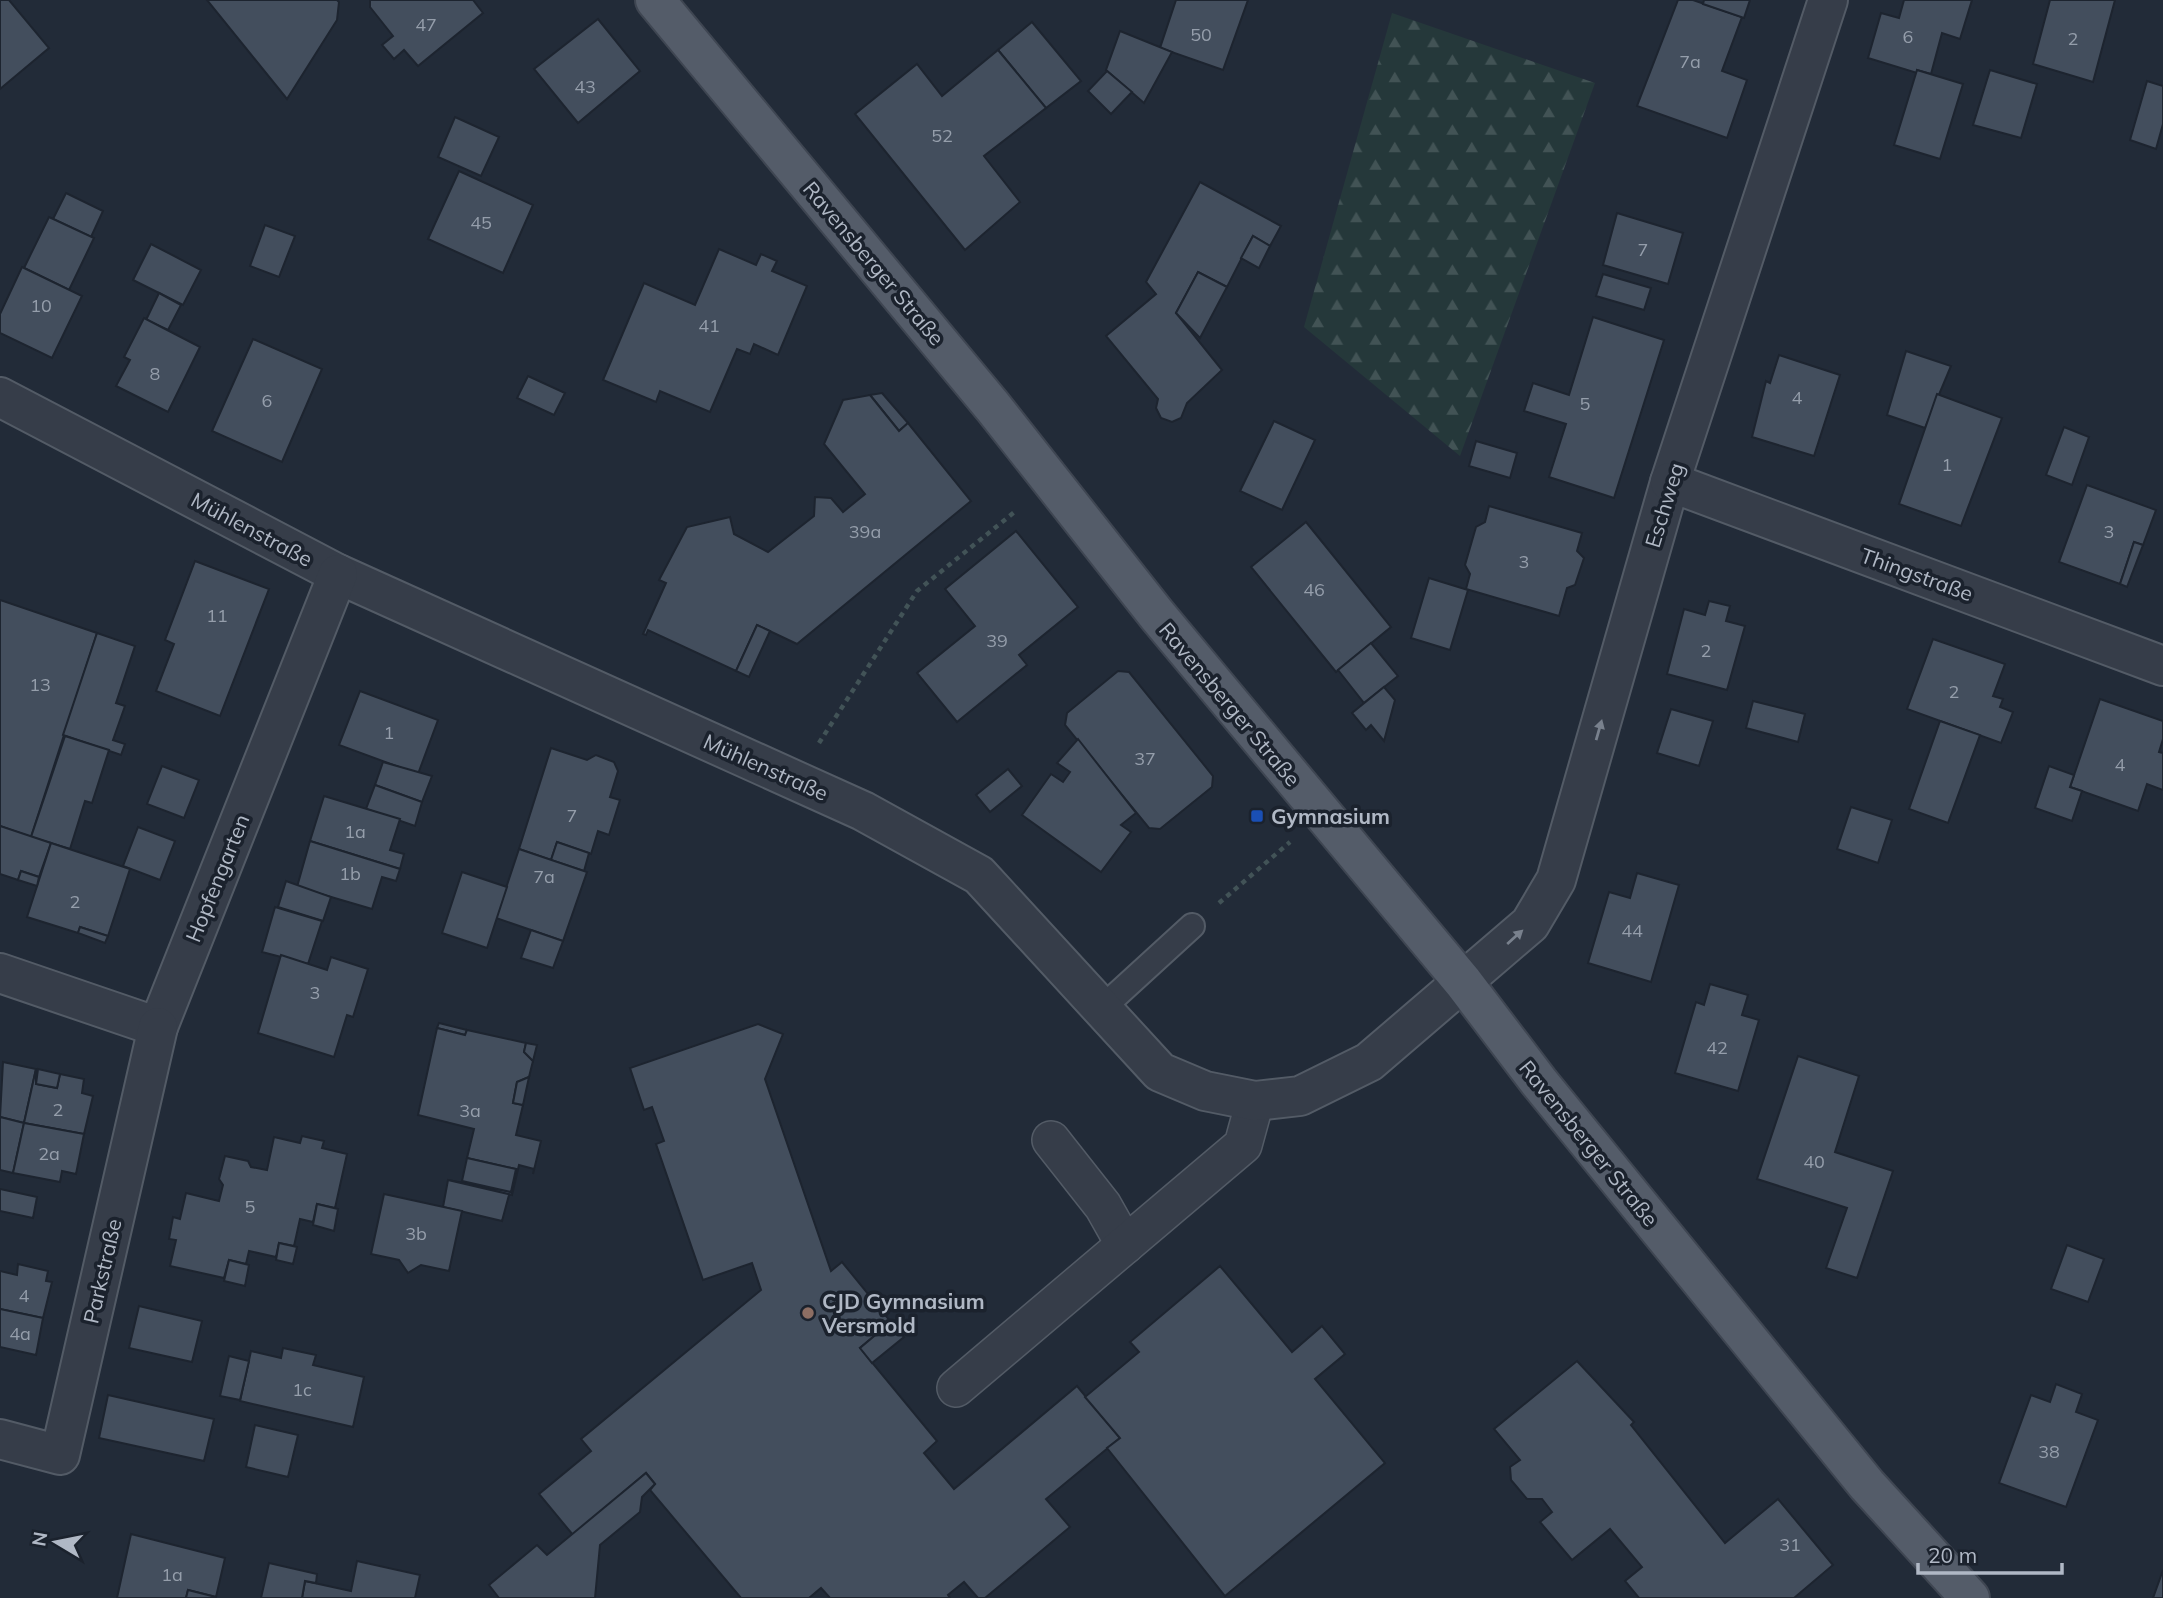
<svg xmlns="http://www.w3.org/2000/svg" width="2163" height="1598" font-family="Mulish,sans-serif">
	<defs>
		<pattern id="forest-firs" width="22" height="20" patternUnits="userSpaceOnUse" patternTransform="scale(1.75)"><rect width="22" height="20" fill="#25383a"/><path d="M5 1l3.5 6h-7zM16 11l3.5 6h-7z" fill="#425355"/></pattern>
	</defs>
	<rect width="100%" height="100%" fill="#222b38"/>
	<path fill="url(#forest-firs)" d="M1392,13L1595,83L1460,456L1304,327Z"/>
	<g fill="#434e5d" stroke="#1d242f" stroke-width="2">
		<path d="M0,0H9L49,48L0,89Z"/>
		<path d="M207,0H337L339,2L337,20L287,99Z"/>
		<path d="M370,0H473L483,13L418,66L404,50L394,59L382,45L393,36L370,7Z"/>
		<path d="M1176,0H1248L1223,70L1160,48Z"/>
		<path d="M1678,0H1693L1742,17L1722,71L1747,80L1727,138L1637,106Z"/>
		<path d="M1704,0H1750L1744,18L1703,4Z"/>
		<path d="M1904,0H1972L1960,39L1942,33L1931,74L1917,70V73L1868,58L1881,13L1899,18Z"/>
		<path d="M2050,0H2115L2093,82L2033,64Z"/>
		<path d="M598,19L640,71L578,123L534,69Z"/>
		<path d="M1032,22L1081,81L1046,108L998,50Z"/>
		<path d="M1120,31L1172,52L1144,103L1106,70Z"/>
		<path d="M998,50L1046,108L984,156L1020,202L965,250L855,114L917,64L942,96Z"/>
		<path d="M1917,70L1963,84L1940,159L1894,145Z"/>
		<path d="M1990,70L2037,84L2021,138L1973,125Z"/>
		<path d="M1107,71L1132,92L1111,114L1088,91Z"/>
		<path d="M2147,81L2163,86V124L2156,149L2130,140Z"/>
		<path d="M455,117L499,137L481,176L438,157Z"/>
		<path d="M459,171L533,205L503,273L428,239Z"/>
		<path d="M1200,182L1281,226L1270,246L1253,236L1227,287L1198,272L1176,313L1222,370L1187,403L1181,418L1172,422L1161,418L1156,408L1158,399L1106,336L1156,294L1146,282Z"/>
		<path d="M66,193L103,211L91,237L53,219Z"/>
		<path d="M1617,213L1683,233L1668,284L1603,265Z"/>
		<path d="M49,217L94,238L69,290L24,268Z"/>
		<path d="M265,225L295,236L279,277L250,266Z"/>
		<path d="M1253,236L1270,246L1259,268L1241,258Z"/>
		<path d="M151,244L201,270L183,305L133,280Z"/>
		<path d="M719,249L756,265L761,254L777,261L772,271L807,286L778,355L754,344L750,354L737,349L710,412L660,391L656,402L603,380L644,283L695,305Z"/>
		<path d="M22,267L82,296L52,358L0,333V314Z"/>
		<path d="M1198,272L1227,287L1200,338L1176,313Z"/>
		<path d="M1603,274L1651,288L1644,310L1596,296Z"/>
		<path d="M159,293L181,305L168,330L146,320Z"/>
		<path d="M1593,317L1664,340L1614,498L1549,477L1566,424L1524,411L1533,383L1569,395Z"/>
		<path d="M144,318L200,347L168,412L116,386L130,360L124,357Z"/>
		<path d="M253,339L322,369L282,462L212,431Z"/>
		<path d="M1906,351L1951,366L1925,428L1887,415Z"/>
		<path d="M1779,355L1840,375L1814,456L1752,437L1766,381L1770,383Z"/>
		<path d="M528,376L565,393L554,415L517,398Z"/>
		<path d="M882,393L908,423L899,431L870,395Z"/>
		<path d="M1937,394L2002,418L1961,526L1899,504Z"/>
		<path d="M870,395L899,431L908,423L971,501L797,644L757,625L736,671L648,630L646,635L643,634L666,583L659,580L687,527L730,517L734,534L768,552L814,516L815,497L831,498L843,512L865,494L824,444L843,400Z"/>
		<path d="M1274,421L1315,440L1282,510L1240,491Z"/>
		<path d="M2064,427L2089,437L2072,485L2046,475Z"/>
		<path d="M1476,441L1517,453L1510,478L1469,466Z"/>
		<path d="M2087,485L2156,510L2143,545L2134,542L2120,584L2059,562Z"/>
		<path d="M1489,506L1582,533L1577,551L1584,558L1575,585L1567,588L1559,616L1466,589L1470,574L1465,565L1476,527L1485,522Z"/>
		<path d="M1306,522L1391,627L1336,672L1251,567Z"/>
		<path d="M1016,531L1078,607L1019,655L1027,665L957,722L917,673L975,626L945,589Z"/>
		<path d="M2134,542L2143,545L2127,587L2120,584Z"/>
		<path d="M195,561L269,589L220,716L156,691L174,644L165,640Z"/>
		<path d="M1429,578L1468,590L1450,650L1411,638Z"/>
		<path d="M0,600L97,633L31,837L0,826Z"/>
		<path d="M1709,601L1730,606L1726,621L1745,626L1727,690L1667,674L1684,609L1705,615Z"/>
		<path d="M757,625L770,631L749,677L736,671Z"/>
		<path d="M97,633L135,646L116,703L125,706L113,740L125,744L121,755L63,735Z"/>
		<path d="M1933,639L2005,664L1993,696L2003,699L2000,707L2013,712L2001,743L1907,709Z"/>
		<path d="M1371,643L1398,676L1364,703L1338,670Z"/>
		<path d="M1118,671L1129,672L1213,776L1212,787L1160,829L1149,828L1065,725L1067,713Z"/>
		<path d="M1384,687L1395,700L1384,741L1371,725L1366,730L1352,713Z"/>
		<path d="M360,691L438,720L418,774L339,745Z"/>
		<path d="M2100,699L2163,721V739L2159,752L2163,753V790L2147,784L2138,811L2070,787Z"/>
		<path d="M1753,701L1805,714L1798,742L1746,728Z"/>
		<path d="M1671,709L1713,721L1699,766L1657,753Z"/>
		<path d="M1940,721L1980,735L1948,823L1909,809Z"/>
		<path d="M65,736L109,750L92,803L85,801L70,849L31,837Z"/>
		<path d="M1078,739L1136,813L1121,825L1131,832L1101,872L1022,815L1051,774L1063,782L1070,772L1057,763Z"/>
		<path d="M551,748L587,760L596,755L614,762L618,771L610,797L620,800L609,835L598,831L591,854L557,842L551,860L519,849Z"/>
		<path d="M383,762L432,776L422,802L375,785Z"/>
		<path d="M162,766L199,780L184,818L147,804Z"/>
		<path d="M2049,766L2074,775L2070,787L2082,791L2072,821L2035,808Z"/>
		<path d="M1008,769L1022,786L990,812L976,795Z"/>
		<path d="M375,785L422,802L415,826L366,809Z"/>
		<path d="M324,796L400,819L390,850L404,854L400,869L310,841Z"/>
		<path d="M1851,807L1892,820L1878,863L1837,849Z"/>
		<path d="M0,826L51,843L39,877L21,871L18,880L0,874Z"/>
		<path d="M138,827L175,841L160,880L123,866Z"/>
		<path d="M310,841L400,869L396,881L382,877L372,909L297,887Z"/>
		<path d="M557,842L589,853L584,871L551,860Z"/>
		<path d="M51,843L130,869L108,936L80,927L78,933L27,917Z"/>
		<path d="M519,849L587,872L563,941L496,918Z"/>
		<path d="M21,871L39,877L37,886L18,880Z"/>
		<path d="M462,872L507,887L487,948L442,933Z"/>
		<path d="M1637,873L1679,885L1651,982L1588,963L1609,892L1630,898Z"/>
		<path d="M286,881L331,897L323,921L278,907Z"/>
		<path d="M275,907L322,921L308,964L262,952Z"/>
		<path d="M80,927L108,936L105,943L78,933Z"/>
		<path d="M531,930L563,941L553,968L521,958Z"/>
		<path d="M281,955L327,970L331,957L368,969L353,1017L347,1015L334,1057L258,1033Z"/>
		<path d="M1710,984L1748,995L1742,1015L1759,1020L1738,1091L1675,1073L1696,1002L1704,1005Z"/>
		<path d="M439,1023L467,1030L465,1035L437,1028Z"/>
		<path d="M758,1024L783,1034L765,1079L831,1271L842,1262L891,1322L860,1348L937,1441L924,1453L954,1489L1077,1386L1120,1438L1046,1499L1070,1527L985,1598H978L964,1582L948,1595L950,1598H830L821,1588L809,1598H741L650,1490L655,1484L646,1473L573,1535L539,1494L591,1451L581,1439L761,1290L752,1263L703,1280L656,1144L664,1141L652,1107L644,1110L630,1068Z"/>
		<path d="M437,1028L465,1035L467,1030L526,1043L524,1052L533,1061L529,1077L517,1082L513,1103L523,1105L516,1135L541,1141L533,1174L534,1169L519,1165L512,1195L448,1180L511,1192L516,1169L467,1158L474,1129L418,1115Z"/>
		<path d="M526,1043L537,1045L533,1061L524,1052Z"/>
		<path d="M1798,1056L1859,1076L1835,1152L1893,1171L1857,1278L1826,1268L1847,1208L1757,1179Z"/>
		<path d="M3,1062L36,1069L24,1123L0,1117Z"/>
		<path d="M36,1069V1084L57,1088L60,1074L84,1079L82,1093L93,1096L84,1134L24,1123Z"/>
		<path d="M38,1069L60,1074L57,1088L36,1084Z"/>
		<path d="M529,1077L523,1105L513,1103L517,1082Z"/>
		<path d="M0,1117L24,1123L13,1173L0,1170Z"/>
		<path d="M24,1123L84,1134L76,1174L62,1171L60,1182L13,1173Z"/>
		<path d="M302,1136L324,1141L322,1148L347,1154L335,1208L317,1204L313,1222L300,1219L294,1246L279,1243L276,1257L249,1251L246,1264L229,1260L224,1278L170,1266L176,1240L169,1239L173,1217L180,1219L186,1193L219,1201L223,1185L219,1179L225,1156L248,1161L251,1167L267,1170L274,1137L300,1143Z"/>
		<path d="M467,1158L516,1169L511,1192L462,1181Z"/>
		<path d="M448,1180L512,1195H509L502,1221L443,1207Z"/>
		<path d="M0,1189L37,1197L33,1218L0,1211Z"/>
		<path d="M384,1194L462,1211L449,1271L421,1265L408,1273L399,1260L371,1254Z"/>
		<path d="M317,1204L338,1209L334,1231L313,1225Z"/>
		<path d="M279,1243L297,1247L293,1264L276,1260Z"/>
		<path d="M2067,1245L2104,1259L2088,1302L2051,1289Z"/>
		<path d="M229,1260L249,1265L245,1286L224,1281Z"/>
		<path d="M18,1264L48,1271L46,1281L52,1282L43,1318L0,1309V1271L17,1275Z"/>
		<path d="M1220,1266L1292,1352L1322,1326L1345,1354L1315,1379L1385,1463L1225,1596L1107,1448L1120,1438L1085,1397L1139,1352L1130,1342Z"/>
		<path d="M139,1306L202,1321L192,1362L129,1348Z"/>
		<path d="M0,1309L43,1318L36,1355L0,1347Z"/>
		<path d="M891,1322L904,1337L872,1363L860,1348Z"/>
		<path d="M283,1348L316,1355L313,1365L364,1377L353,1427L240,1401L251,1351L281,1358Z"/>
		<path d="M229,1356L249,1361L240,1400L220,1396Z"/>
		<path d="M1577,1361L1634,1422L1631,1425L1725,1543L1778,1499L1833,1565L1794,1598H1639L1625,1581L1642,1567L1610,1529L1572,1560L1540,1522L1552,1512L1542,1499H1527L1511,1480L1510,1467L1520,1460L1494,1429Z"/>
		<path d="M2056,1384L2082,1394L2076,1412L2098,1420L2066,1507L1999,1483L2031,1395L2050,1402Z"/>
		<path d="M108,1395L214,1419L204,1461L99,1438Z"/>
		<path d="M255,1425L298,1435L288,1477L246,1467Z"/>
		<path d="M646,1473L655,1484L642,1497L640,1512L600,1545L595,1598H499L489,1585L537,1545L547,1555Z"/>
		<path d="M131,1534L225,1558L216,1597L188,1590L186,1598H117Z"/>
		<path d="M357,1561L420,1575L415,1598H302L305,1581L351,1591Z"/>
		<path d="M269,1563L317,1574L316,1583L305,1581L302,1598H261Z"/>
		<path d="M2163,1570V1598H2153Z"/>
		<path d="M188,1590L216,1597V1598H186Z"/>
	</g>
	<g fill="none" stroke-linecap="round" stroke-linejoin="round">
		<defs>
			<path id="service" d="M1100,1010L1192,926"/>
			<g id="pedestrian">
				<path d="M1051,1140L1103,1206L1125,1245"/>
				<path d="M956,1388L1243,1145L1255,1101"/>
			</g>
			<g id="minor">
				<path d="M0,397L338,574L863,811L979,875L1160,1072L1205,1091L1255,1101L1300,1096L1369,1062L1530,924L1556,880L1670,482L1828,0"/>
				<path d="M1670,482L2163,666"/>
				<path d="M0,973L158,1027L338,574"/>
				<path d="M0,1439L60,1455L158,1027"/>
			</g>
			<path id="primary" d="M655,0L993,407L1157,615L1463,982L1539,1082L1867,1485L1970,1598"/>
		</defs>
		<use href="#service" stroke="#535b66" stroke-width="28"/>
		<use href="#pedestrian" stroke="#535b66" stroke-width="40"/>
		<use href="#minor" stroke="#535b66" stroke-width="42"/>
		<use href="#primary" stroke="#3f4652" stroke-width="42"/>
		<g stroke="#425357" stroke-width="4.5" stroke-dasharray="5 5" stroke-linecap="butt">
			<path d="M819,743L917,591L1017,510"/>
			<path d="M1219,903L1290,842"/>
		</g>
		<use href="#service" stroke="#363d49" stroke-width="24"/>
		<use href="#pedestrian" stroke="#363d49" stroke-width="37"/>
		<use href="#minor" stroke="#363d49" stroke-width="38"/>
		<use href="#primary" stroke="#545c69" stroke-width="38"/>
	</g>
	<defs><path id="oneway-solid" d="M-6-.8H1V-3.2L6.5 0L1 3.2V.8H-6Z" transform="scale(1.75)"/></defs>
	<g fill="#79818d">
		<use href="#oneway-solid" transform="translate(1599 730) rotate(-74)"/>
		<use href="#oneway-solid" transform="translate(1515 937) rotate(-42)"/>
	</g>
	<rect fill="#1a4fb4" stroke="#1b222d" stroke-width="2.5" x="1250" y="809" width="14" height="14" rx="3.5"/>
	<circle fill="#8d6e63" stroke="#1b222d" stroke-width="2.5" cx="808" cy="1313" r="7"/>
	<g text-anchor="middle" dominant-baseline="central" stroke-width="7" stroke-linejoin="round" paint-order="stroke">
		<g font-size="18" fill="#959eab">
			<text x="426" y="24">47</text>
			<text x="1201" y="34">50</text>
			<text x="1908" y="36">6</text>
			<text x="2073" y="38">2</text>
			<text x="1690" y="61">7a</text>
			<text x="585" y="86">43</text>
			<text x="942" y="135">52</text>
			<text x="481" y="222">45</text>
			<text x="1643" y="249">7</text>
			<text x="41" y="305">10</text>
			<text x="709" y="325">41</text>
			<text x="155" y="373">8</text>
			<text x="1797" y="397">4</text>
			<text x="267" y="400">6</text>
			<text x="1585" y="403">5</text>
			<text x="1947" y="464">1</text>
			<text x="865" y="531">39a</text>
			<text x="2109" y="531">3</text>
			<text x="1524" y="561">3</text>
			<text x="1314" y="589">46</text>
			<text x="217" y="615">11</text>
			<text x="997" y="640">39</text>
			<text x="1706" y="650">2</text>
			<text x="40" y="684">13</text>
			<text x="1954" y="691">2</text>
			<text x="389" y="732">1</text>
			<text x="1145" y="758">37</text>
			<text x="2120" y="764">4</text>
			<text x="572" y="815">7</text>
			<text x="355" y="831">1a</text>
			<text x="350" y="873">1b</text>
			<text x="544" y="876">7a</text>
			<text x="75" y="901">2</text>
			<text x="1632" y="930">44</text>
			<text x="315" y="992">3</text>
			<text x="1717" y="1047">42</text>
			<text x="58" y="1109">2</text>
			<text x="470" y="1110">3a</text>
			<text x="49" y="1153">2a</text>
			<text x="1814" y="1161">40</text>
			<text x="250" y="1206">5</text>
			<text x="416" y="1233">3b</text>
			<text x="24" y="1295">4</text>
			<text x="20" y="1333">4a</text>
			<text x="302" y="1389">1c</text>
			<text x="2049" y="1451">38</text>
			<text x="1790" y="1544">31</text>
			<text x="172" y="1574">1a</text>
		</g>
		<g font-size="21" fill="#b0b8c5" stroke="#1b222d">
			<text transform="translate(874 263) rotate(50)">Ravensberger Straße</text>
			<text transform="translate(1664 505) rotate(-73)">Eschweg</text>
			<text transform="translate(252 529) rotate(28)">Mühlenstraße</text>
			<text transform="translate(1917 574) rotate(20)">Thingstraße</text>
			<text transform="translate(1230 704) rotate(50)">Ravensberger Straße</text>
			<text transform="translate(766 767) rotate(24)">Mühlenstraße</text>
			<text transform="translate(217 878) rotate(-68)">Hopfengarten</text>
			<text transform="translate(1589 1143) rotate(51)">Ravensberger Straße</text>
			<text transform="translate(102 1271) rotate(-77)">Parkstraße</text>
		</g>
		<g font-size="21" font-weight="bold" fill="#b0b8c5" stroke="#1b222d" text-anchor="start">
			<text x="1271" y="816">Gymnasium</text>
			<text x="822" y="1301">CJD Gymnasium<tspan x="822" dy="24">Versmold</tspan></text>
		</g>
	</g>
	<g transform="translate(56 1542) rotate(280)" stroke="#1b222d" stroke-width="5" paint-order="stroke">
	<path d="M0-5L12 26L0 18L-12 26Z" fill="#b0b8c5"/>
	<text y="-10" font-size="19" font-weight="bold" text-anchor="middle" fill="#b0b8c5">N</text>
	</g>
	<path d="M1918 1563v10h144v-10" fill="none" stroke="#b0b8c5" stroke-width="3.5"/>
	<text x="1928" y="1563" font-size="21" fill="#b0b8c5" stroke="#1b222d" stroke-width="5" paint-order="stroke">20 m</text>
</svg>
